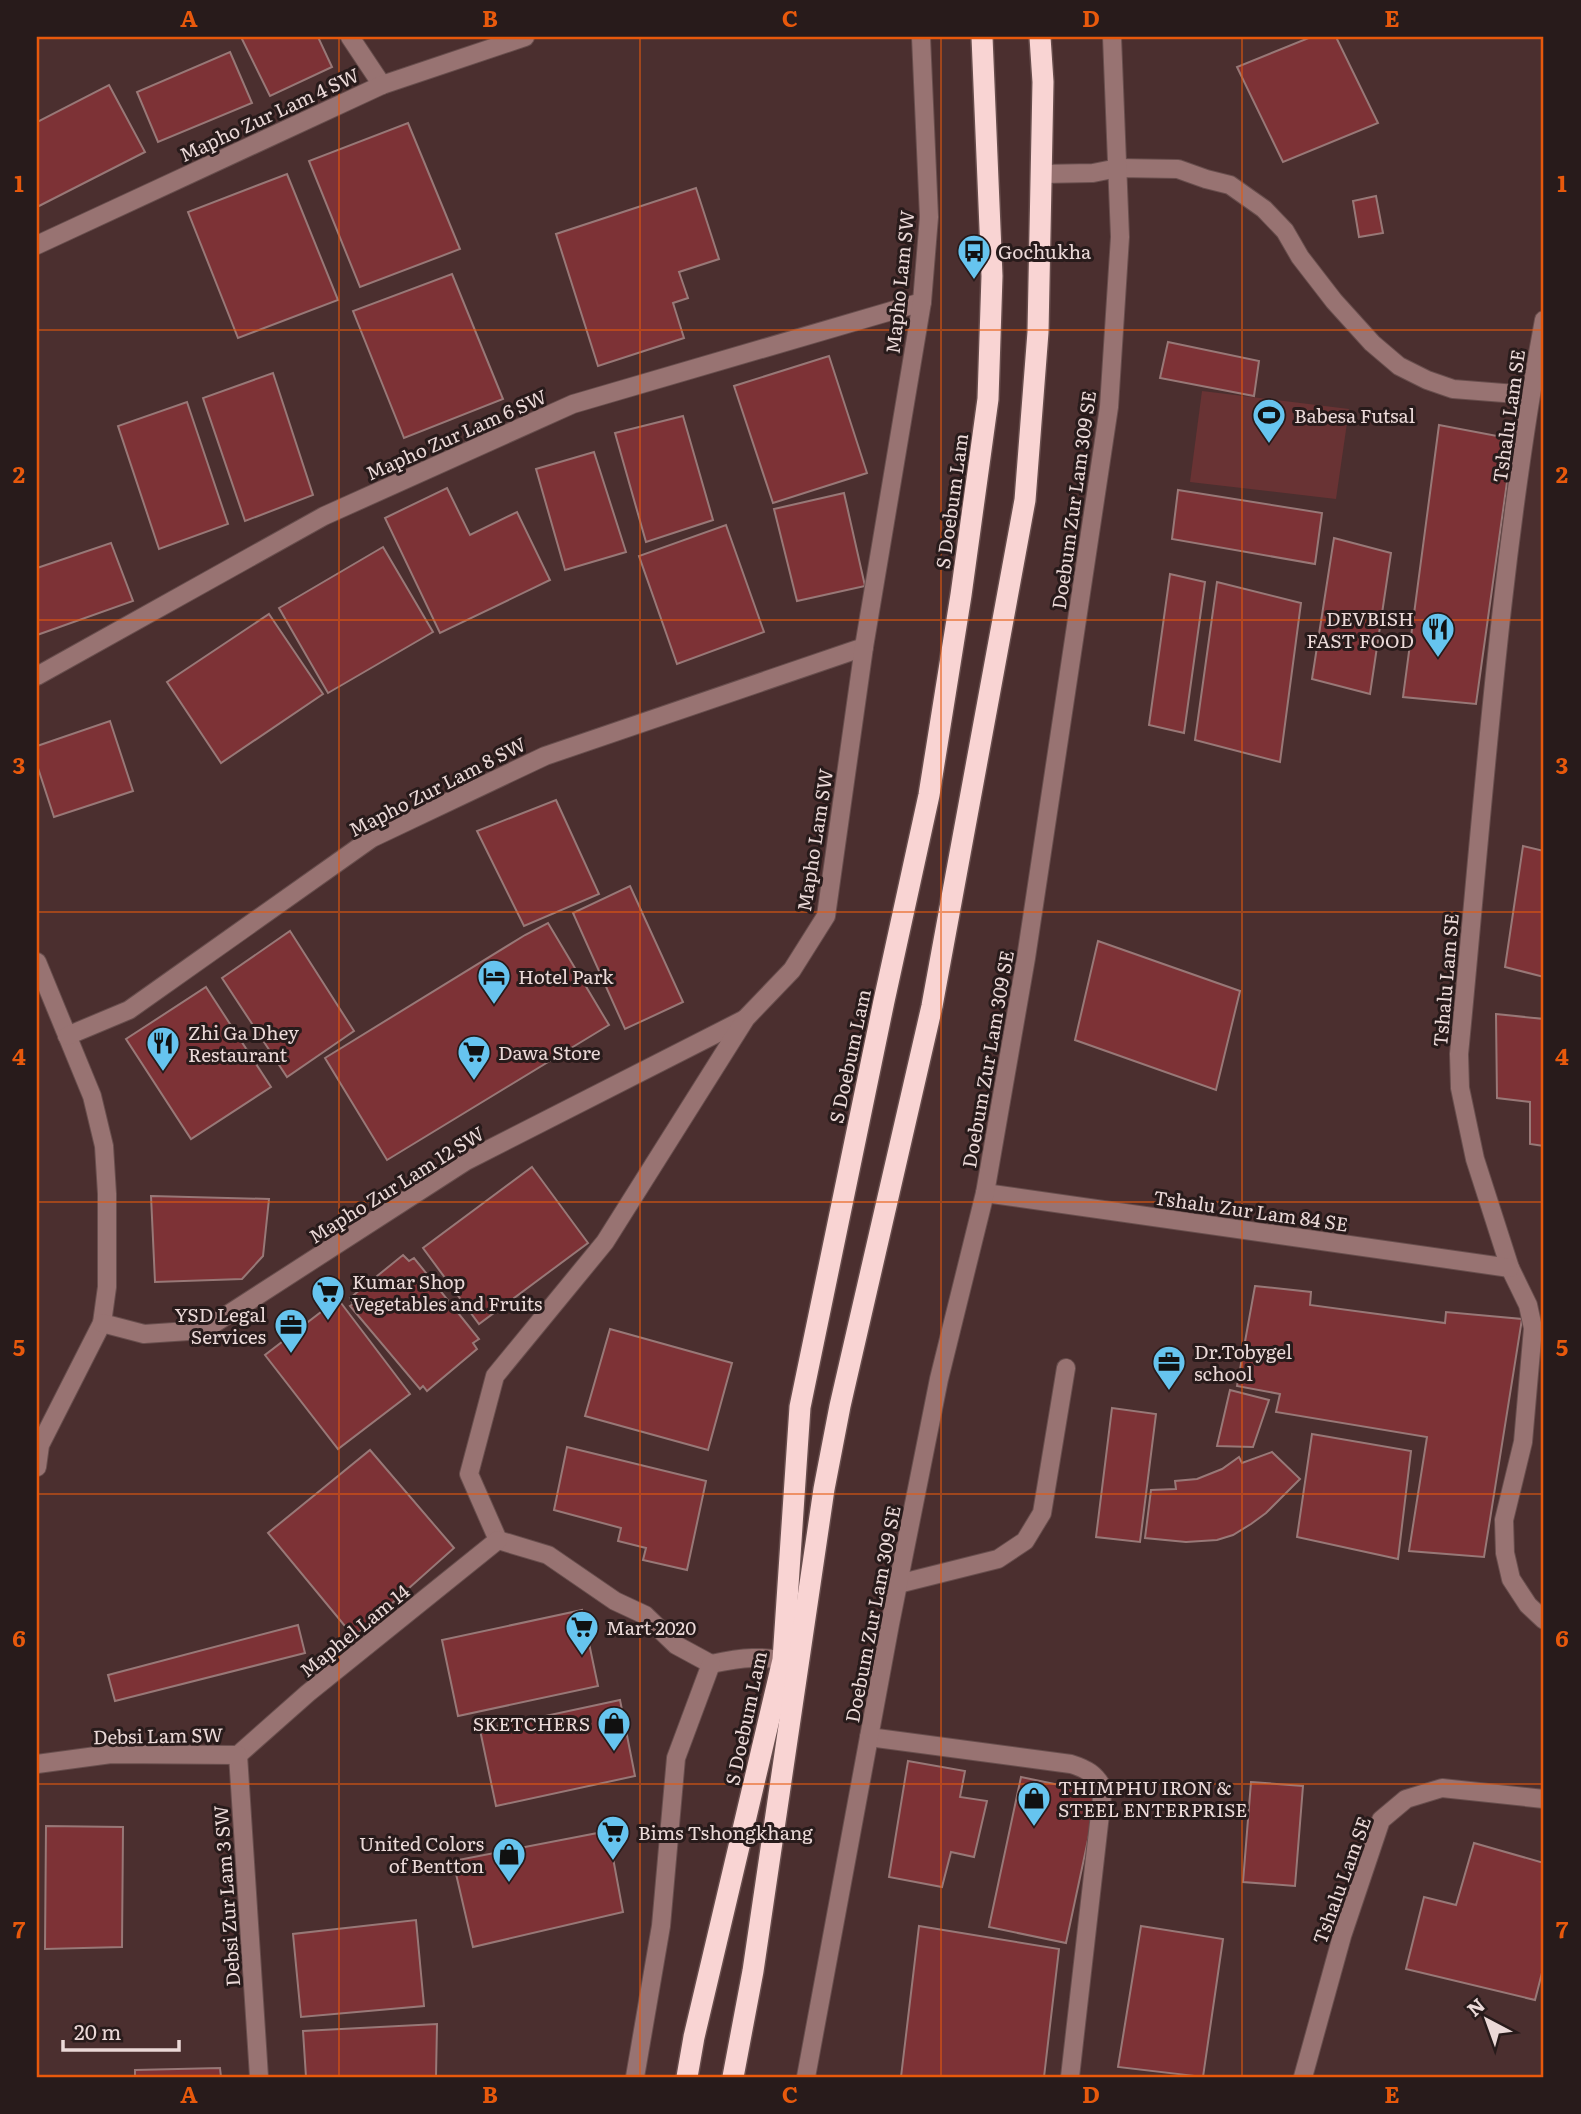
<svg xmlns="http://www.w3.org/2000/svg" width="1581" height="2114" font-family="Literata,serif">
	<rect width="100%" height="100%" fill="#4b2f2f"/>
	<path fill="#693334" d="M1202,391L1349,409L1336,499L1190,482Z"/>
	<g fill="#7d3236" stroke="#987877" stroke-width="2">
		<path d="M241,37H318L332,67L270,96Z"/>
		<path d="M1311,37H1336L1378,123L1283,162L1237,67Z"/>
		<path d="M230,52L252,103L158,142L137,92Z"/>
		<path d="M109,85L145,152L37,207V122Z"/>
		<path d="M408,123L460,249L360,287L309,161Z"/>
		<path d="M287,174L338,300L238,338L188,212Z"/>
		<path d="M696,188L719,259L679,272L688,298L673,303L684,338L598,366L556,234Z"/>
		<path d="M1376,196L1383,233L1359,237L1353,201Z"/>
		<path d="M452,274L503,399L404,438L353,311Z"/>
		<path d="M1168,342L1259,361L1254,396L1160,378Z"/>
		<path d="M829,356L867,473L773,503L734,386Z"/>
		<path d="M273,373L313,495L245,521L203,398Z"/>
		<path d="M187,402L228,524L159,549L118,426Z"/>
		<path d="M683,416L713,520L646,542L615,433Z"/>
		<path d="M1439,425L1513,439L1476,704L1403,697Z"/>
		<path d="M594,452L626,552L565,570L536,469Z"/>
		<path d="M447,488L470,535L517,512L550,580L440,633L385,518Z"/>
		<path d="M1178,490L1322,513L1315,564L1172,539Z"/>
		<path d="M844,493L865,586L797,601L774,509Z"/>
		<path d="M726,525L764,632L677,664L639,556Z"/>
		<path d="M1334,538L1391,553L1370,694L1312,679Z"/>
		<path d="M111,543L133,601L37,635V568Z"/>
		<path d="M383,547L433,632L328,693L279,608Z"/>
		<path d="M1170,574L1205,582L1184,733L1149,725Z"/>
		<path d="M1217,582L1301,603L1280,762L1195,740Z"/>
		<path d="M269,614L323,694L221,763L167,682Z"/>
		<path d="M110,721L133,791L54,817L37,765V746Z"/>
		<path d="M556,800L599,894L524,926L477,831Z"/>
		<path d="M1523,846L1544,851V977L1505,967Z"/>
		<path d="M630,886L683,1002L625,1029L573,913Z"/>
		<path d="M548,923L609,1025L387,1160L325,1058L525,935Z"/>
		<path d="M290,931L354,1031L287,1077L222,978Z"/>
		<path d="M1098,941L1240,991L1216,1090L1075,1040Z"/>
		<path d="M206,987L271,1087L191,1139L126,1039Z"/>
		<path d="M1496,1014L1544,1019V1146L1530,1144V1102L1497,1098Z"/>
		<path d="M532,1167L588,1243L479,1324L423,1248Z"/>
		<path d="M151,1196L269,1199L263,1256L242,1279L155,1282Z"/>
		<path d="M403,1255L409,1261L414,1258L479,1339L473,1343L477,1349L427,1391L423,1386L420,1389L350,1306L353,1304L350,1298Z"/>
		<path d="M1255,1286L1311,1292L1310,1305L1445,1323L1446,1312L1522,1319L1484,1557L1409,1551L1427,1437L1276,1412L1280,1394L1237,1386Z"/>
		<path d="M338,1299L410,1394L338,1449L265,1355Z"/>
		<path d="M610,1329L732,1363L708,1450L585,1416Z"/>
		<path d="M1230,1390L1269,1400L1253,1447L1217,1446Z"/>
		<path d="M1112,1408L1156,1414L1140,1542L1096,1537Z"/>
		<path d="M1312,1434L1411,1451L1398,1559L1297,1537Z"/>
		<path d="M567,1447L706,1481L687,1570L643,1560L646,1548L618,1541L621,1528L554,1510Z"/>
		<path d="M370,1450L454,1548L354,1637L268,1533Z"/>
		<path d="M1272,1452L1300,1479L1266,1513L1251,1524L1233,1535L1217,1540L1186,1542L1145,1538L1151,1490L1176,1489L1175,1481L1197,1479L1222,1469L1239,1457L1242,1463Z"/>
		<path d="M582,1610L598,1686L458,1716L442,1640Z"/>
		<path d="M298,1625L305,1653L115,1701L108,1675Z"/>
		<path d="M620,1700L635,1776L496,1806L480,1730Z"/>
		<path d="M908,1761L965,1771L960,1797L987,1801L974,1857L951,1852L942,1887L889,1877Z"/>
		<path d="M1021,1777L1098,1793L1066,1943L989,1927Z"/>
		<path d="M1251,1782L1303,1786L1295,1886L1243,1882Z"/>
		<path d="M46,1826L123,1827L122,1947L45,1949Z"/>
		<path d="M608,1831L623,1912L473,1947L453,1861Z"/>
		<path d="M1474,1843L1544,1863V1965L1535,2000L1406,1969L1424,1897L1456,1905Z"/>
		<path d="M416,1920L424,2006L301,2017L293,1934Z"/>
		<path d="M919,1926L1059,1949L1044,2077H901Z"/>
		<path d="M1141,1926L1223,1939L1203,2077L1118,2067Z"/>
		<path d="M437,2024L436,2077H306L303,2031Z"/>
		<path d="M220,2068L221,2077H135V2070Z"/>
	</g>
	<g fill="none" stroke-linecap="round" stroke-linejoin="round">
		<defs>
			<g id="minor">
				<path d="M350,37L382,85"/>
				<path d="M1041,174L1093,173L1118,168L1178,169L1206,179L1230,185L1264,209L1285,231L1300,257L1334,301L1372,343L1399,366L1427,380L1453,389L1530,395"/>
				<path d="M37,245L382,85L525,37"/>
				<path d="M1544,320C1499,562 1483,810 1459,1054L1460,1088L1475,1159L1510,1268L1528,1305L1533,1328L1523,1442L1504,1520L1505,1553L1511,1579L1528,1605L1544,1620"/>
				<path d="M37,676L324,516L573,404L922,302"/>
				<path d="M37,962L92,1096L104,1146L107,1194V1287L102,1323L40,1445L37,1467"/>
				<path d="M67,1036L129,1010L372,838L545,756L864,647"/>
				<path d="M985,1193L1510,1268"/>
				<path d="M102,1323L144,1334L204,1330L466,1161L745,1019"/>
				<path d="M498,1540L469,1474L495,1376L605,1242L746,1018L792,970L826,916L864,647L922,302L929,217L921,37"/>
				<path d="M498,1540L548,1555L615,1601L645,1615L676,1645L711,1664"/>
				<path d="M898,1584L998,1559L1025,1541L1042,1513L1066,1368"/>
				<path d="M711,1664C739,1658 766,1654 794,1664"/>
				<path d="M869,1737L1071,1764C1087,1769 1095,1774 1103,1788L1070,2077"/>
				<path d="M238,1755L308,1693L498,1540"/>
				<path d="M238,1755L259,2077"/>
				<path d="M37,1764L111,1754L238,1755"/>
				<path d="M635,2077L661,1926L676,1758L711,1664"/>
				<path d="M806,2077L890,1624L939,1379L985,1193L1026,958L1109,407L1120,237L1112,37"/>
				<path d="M1303,2077L1342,1936L1381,1820L1406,1799L1442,1788L1544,1799"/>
			</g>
			<g id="highway">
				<path d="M687,2077L694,2037L783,1660L800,1407L884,1001L929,795L961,595L988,399L992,276L982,37"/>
				<path d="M733,2077L753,1971L824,1489L840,1406L932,1006L1025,500L1038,332L1043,82L1040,37"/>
			</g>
		</defs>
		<use href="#minor" stroke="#684e4d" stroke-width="20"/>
		<use href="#highway" stroke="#684e4d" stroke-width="24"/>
		<use href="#minor" stroke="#987372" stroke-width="18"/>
		<use href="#highway" stroke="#f9d4d3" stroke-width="21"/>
	</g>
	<path fill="none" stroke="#e8590c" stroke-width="2" stroke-opacity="0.55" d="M339,37V2077M640,37V2077M941,37V2077M1242,37V2077M37,330H1544M37,620H1544M37,912H1544M37,1202H1544M37,1494H1544M37,1784H1544"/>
	<defs>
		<symbol id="bus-pin" viewBox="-11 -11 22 30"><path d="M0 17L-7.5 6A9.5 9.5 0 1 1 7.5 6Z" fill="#66c4ef" stroke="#281b1b"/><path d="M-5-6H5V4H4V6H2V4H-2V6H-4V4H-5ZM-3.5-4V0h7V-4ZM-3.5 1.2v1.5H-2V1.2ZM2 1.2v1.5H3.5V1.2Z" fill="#111"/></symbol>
		<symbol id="stadium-pin" viewBox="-11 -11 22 30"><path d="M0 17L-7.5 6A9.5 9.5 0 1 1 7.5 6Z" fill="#66c4ef" stroke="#281b1b"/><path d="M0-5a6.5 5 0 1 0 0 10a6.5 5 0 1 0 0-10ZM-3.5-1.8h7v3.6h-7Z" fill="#111"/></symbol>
		<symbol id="restaurant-pin" viewBox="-11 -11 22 30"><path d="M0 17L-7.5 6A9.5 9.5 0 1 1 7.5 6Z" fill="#66c4ef" stroke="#281b1b"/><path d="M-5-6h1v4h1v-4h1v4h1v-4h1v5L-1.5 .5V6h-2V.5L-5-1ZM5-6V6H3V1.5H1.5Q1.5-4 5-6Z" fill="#111"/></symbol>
		<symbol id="hotel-pin" viewBox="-11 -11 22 30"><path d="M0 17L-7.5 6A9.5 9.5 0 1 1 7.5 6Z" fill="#66c4ef" stroke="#281b1b"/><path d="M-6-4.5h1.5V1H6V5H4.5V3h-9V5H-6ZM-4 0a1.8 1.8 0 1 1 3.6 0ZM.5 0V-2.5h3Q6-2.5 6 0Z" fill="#111"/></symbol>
		<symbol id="supermarket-pin" viewBox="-11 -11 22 30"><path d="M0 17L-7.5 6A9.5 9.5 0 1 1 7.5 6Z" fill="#66c4ef" stroke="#281b1b"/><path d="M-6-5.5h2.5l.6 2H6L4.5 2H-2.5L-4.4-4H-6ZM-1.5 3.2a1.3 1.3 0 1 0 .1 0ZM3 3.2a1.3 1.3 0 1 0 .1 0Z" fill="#111"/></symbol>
		<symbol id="office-pin" viewBox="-11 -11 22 30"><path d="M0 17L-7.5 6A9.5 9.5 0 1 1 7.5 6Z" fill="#66c4ef" stroke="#281b1b"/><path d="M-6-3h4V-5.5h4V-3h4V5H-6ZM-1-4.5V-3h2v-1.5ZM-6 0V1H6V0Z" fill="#111"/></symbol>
		<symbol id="shop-pin" viewBox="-11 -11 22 30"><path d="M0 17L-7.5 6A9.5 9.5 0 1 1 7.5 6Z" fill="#66c4ef" stroke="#281b1b"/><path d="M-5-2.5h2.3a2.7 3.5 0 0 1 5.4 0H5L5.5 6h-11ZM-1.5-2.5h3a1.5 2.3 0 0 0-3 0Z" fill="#111"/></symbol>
	</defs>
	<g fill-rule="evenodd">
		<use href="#bus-pin" x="955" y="232" width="38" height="52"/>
		<use href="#stadium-pin" x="1250" y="396" width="38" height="52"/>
		<use href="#restaurant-pin" x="1419" y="610" width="38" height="52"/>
		<use href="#hotel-pin" x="475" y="957" width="38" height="52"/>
		<use href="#restaurant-pin" x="144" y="1024" width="38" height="52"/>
		<use href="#supermarket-pin" x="455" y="1033" width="38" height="52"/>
		<use href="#supermarket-pin" x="309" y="1273" width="38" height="52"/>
		<use href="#office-pin" x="272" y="1306" width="38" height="52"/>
		<use href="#office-pin" x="1150" y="1343" width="38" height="52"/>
		<use href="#supermarket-pin" x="563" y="1608" width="38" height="52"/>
		<use href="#shop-pin" x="595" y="1704" width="38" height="52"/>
		<use href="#shop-pin" x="1015" y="1779" width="38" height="52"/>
		<use href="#supermarket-pin" x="594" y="1813" width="38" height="52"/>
		<use href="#shop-pin" x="490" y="1835" width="38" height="52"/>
	</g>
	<g text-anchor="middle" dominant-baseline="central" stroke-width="6" stroke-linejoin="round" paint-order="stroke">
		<g font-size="19" fill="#ebd9d8" stroke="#281b1b">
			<text transform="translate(269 114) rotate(-25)">Mapho Zur Lam 4 SW</text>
			<text transform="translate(899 282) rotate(-84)">Mapho Lam SW</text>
			<text transform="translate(1508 416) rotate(-82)">Tshalu Lam SE</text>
			<text transform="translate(456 434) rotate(-24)">Mapho Zur Lam 6 SW</text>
			<text transform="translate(1073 500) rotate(-82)">Doebum Zur Lam 309 SE</text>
			<text transform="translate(951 501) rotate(-82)">S Doebum Lam</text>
			<text transform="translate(437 786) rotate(-27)">Mapho Zur Lam 8 SW</text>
			<text transform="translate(814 840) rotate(-81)">Mapho Lam SW</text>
			<text transform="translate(1445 980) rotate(-85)">Tshalu Lam SE</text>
			<text transform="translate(849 1056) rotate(-78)">S Doebum Lam</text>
			<text transform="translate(987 1059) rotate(-80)">Doebum Zur Lam 309 SE</text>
			<text transform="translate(396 1184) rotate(-32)">Mapho Zur Lam 12 SW</text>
			<text transform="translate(1251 1210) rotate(8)">Tshalu Zur Lam 84 SE</text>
			<text transform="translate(872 1614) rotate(-79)">Doebum Zur Lam 309 SE</text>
			<text transform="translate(354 1630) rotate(-39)">Maphel Lam 14</text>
			<text transform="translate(745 1718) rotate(-78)">S Doebum Lam</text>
			<text transform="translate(158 1735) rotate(-1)">Debsi Lam SW</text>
			<text transform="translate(1341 1880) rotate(-70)">Tshalu Lam SE</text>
			<text transform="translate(226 1896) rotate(-94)">Debsi Zur Lam 3 SW</text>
		</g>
		<g font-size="19" fill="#ebd9d8" stroke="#281b1b" text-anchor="start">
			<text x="998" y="251">Gochukha</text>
			<text x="1294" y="415">Babesa Futsal</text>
			<text x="1414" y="618" text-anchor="end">DEVBISH<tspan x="1414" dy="22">FAST FOOD</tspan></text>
			<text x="518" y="976">Hotel Park</text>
			<text x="188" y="1032">Zhi Ga Dhey<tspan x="188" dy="22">Restaurant</tspan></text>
			<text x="498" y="1052">Dawa Store</text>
			<text x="352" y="1281">Kumar Shop<tspan x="352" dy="22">Vegetables and Fruits</tspan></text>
			<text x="266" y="1314" text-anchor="end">YSD Legal<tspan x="266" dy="22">Services</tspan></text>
			<text x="1194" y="1351">Dr.Tobygel<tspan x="1194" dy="22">school</tspan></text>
			<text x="606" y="1627">Mart 2020</text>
			<text x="590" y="1723" text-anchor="end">SKETCHERS</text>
			<text x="1058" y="1787">THIMPHU IRON &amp;<tspan x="1058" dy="22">STEEL ENTERPRISE</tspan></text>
			<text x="638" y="1832">Bims Tshongkhang</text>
			<text x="484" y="1843" text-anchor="end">United Colors<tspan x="484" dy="22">of Bentton</tspan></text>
		</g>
	</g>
	<rect width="1581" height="2114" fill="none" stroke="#281b1b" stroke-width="77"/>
	<g transform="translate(1487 2020) rotate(319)" stroke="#281b1b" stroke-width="5" paint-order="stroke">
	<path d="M0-5L12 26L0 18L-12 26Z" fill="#ebd9d8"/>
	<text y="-10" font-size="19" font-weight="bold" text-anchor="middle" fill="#ebd9d8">N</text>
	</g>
	<path d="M63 2040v10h116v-10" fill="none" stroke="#ebd9d8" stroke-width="3.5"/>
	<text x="74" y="2040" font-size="21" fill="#ebd9d8" stroke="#281b1b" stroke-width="5" paint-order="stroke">20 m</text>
	<rect x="38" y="38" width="1504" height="2038" fill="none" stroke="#e8590c" stroke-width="2.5"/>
	<g font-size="23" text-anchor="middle" font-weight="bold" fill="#e8590c">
		<text x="189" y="27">A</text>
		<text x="490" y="27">B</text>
		<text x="790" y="27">C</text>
		<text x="1091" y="27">D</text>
		<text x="1392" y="27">E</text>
		<text x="19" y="192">1</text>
		<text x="1562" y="192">1</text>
		<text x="19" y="483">2</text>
		<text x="1562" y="483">2</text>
		<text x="19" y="774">3</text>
		<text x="1562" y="774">3</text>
		<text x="19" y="1065">4</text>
		<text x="1562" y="1065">4</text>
		<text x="19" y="1356">5</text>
		<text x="1562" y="1356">5</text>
		<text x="19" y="1647">6</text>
		<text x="1562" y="1647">6</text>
		<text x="19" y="1938">7</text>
		<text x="1562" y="1938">7</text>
		<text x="189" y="2103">A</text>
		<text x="490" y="2103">B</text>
		<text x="790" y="2103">C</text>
		<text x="1091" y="2103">D</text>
		<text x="1392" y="2103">E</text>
	</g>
</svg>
